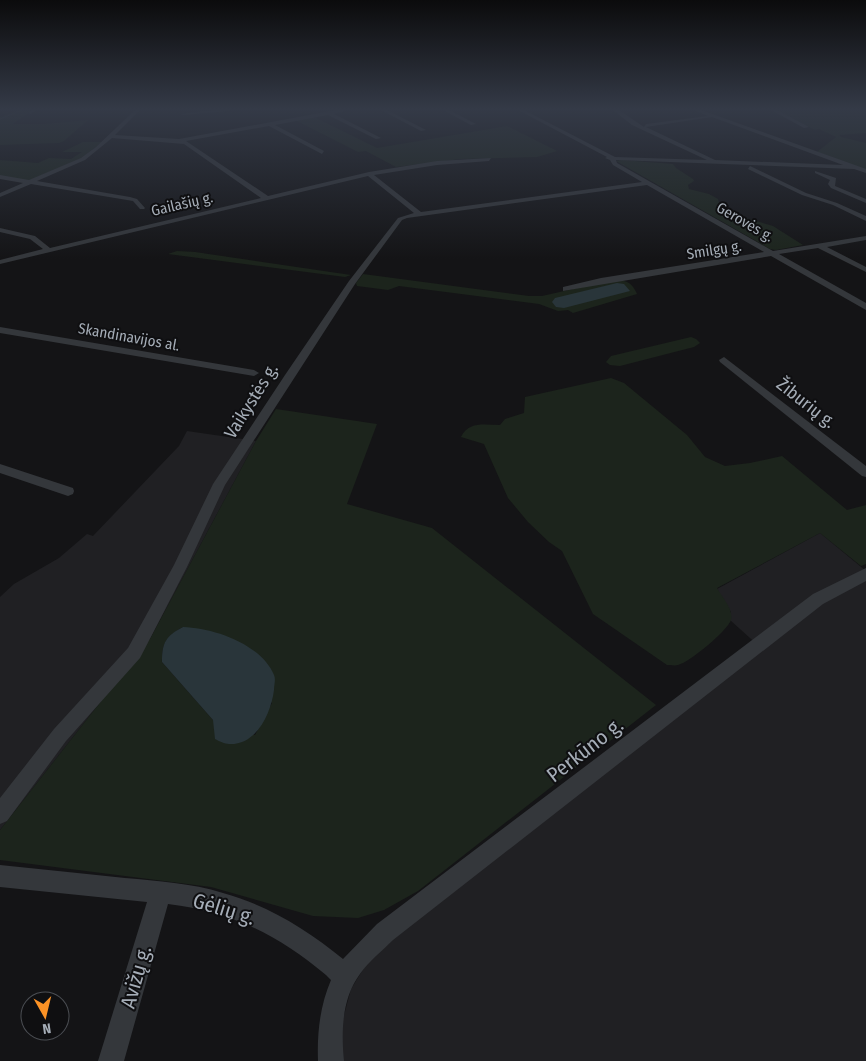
<svg xmlns="http://www.w3.org/2000/svg" width="866" height="1061" font-family="'Fira Sans Condensed',sans-serif">
	<rect width="100%" height="100%" fill="#141416"/>
	<g fill="#202023">
		<path d="M187,431L256,441L150,639L0,830V597L14,584L59,558L87,534L93,536L179,446Z"/>
		<path d="M820,533L866,571V1061H340L342,1023L351,989L364,968L379,950L760,647L730,620L731,612L717,589Z"/>
	</g>
	<g fill="#1c241c" fill-rule="evenodd">
		<path d="M18,110H33L13,124H44L88,120L64,141L59,143L0,145V117Z"/>
		<path d="M776,110H866V133L839,135L841,137L866,143V170L817,152L836,137L819,129L815,130Z"/>
		<path d="M314,117L377,148L507,126L557,151L537,157L461,159L396,167L366,151L358,152L295,120Z"/>
		<path d="M83,142H102L82,158L28,181L0,176V160L38,163L49,158L71,159L82,152H62Z"/>
		<path d="M622,160L673,164L676,168L693,179L694,181L688,185L689,189L709,194L718,199L720,206L732,214L773,226L803,245L776,250L770,249L616,161Z"/>
		<path d="M177,251L195,252L351,275L345,277L168,254Z"/>
		<path d="M363,274L529,296H542L613,280C626,280 632,282 637,294L573,313L568,310L558,311L539,304L399,286L388,290L357,286L356,283Z"/>
		<path d="M691,337L696,339L700,343L694,347L620,366L610,365L606,362L611,356Z"/>
		<path d="M611,378L624,383L687,435L705,457L725,466L750,463L782,456L847,510L866,505V564L861,566L820,533L717,588C722,597 734,610 731,620C727,631 690,662 678,665C675,666 670,665 667,665L593,614L562,551L549,542L528,522L508,498L484,444L461,437C469,421 484,425 500,425L505,419L524,413L525,397Z"/>
		<path d="M276,409L377,424L347,504L432,528L656,705L418,891L384,910L358,918L313,916L211,887L0,860V830L150,639L256,441ZM183,627L272,703L255,735L213,720L162,662C162,642 166,637 183,627Z"/>
	</g>
	<g fill="#29353a">
		<path d="M617,283L624,284L630,291L564,308L556,307L552,302L555,298Z"/>
		<path d="M183,627C214,628 261,644 274,675C276,679 274,685 274,690C271,713 257,745 229,744C225,744 219,741 215,739L213,720L162,662C162,642 166,636 183,627Z"/>
	</g>
	<g fill="none" stroke-linecap="round" stroke-linejoin="round">
		<path stroke="#29353a" stroke-width="1" d="M0,119L22,110"/>
		<g fill="#34373b" fill-rule="evenodd">
			<path d="M31,110H36L31,114L29,113Z"/>
			<path d="M135,110H140L115,135L179,139L336,110H347L334,114L381,138L376,139L328,115L275,125L324,151L322,154L269,126L186,141L268,196L369,172L437,161L491,158L489,161L437,165L374,175L421,212L642,182L613,165L610,160L605,158L607,157L518,110H524L615,157L707,160L632,125L613,110H619L644,127L646,124L708,116L694,110H701L866,169V173L854,169L616,160L617,163L773,251L866,236V240L827,247L866,267V272L818,248L779,254L866,303V310L771,256L563,291V287L601,278L764,252L647,185L407,218L402,220L355,284L225,485L187,567L140,658L66,741L7,821L0,824V798L54,729L128,648L174,565L213,484L285,375L349,281L398,218L414,213L368,176L0,264V260L43,249L30,239L0,232V228L35,236L50,248L261,198L184,144L112,138L85,160L37,181L130,197L137,199L145,208L144,209H140L133,201L31,184L0,197V193L23,183L0,179V175L29,180L81,158L96,147ZM712,117L843,165L715,160L646,127Z"/>
			<path d="M213,110H239L183,115L181,114Z"/>
			<path d="M381,110H387L426,130L421,131Z"/>
			<path d="M443,110H449L476,124L471,125Z"/>
			<path d="M771,110H777L809,127L804,128Z"/>
			<path d="M750,166L806,193L837,203L866,216V221L833,205L802,195L748,169Z"/>
			<path d="M815,171L836,178L835,186L866,199V203L831,188L828,184L830,180L815,173Z"/>
			<path d="M0,327L254,370L259,373L254,376L0,333Z"/>
			<path d="M724,357L866,466V477L862,476L720,362L719,360Z"/>
			<path d="M0,464L73,488L74,491L73,494L68,496L0,473Z"/>
			<path d="M866,568V581L823,604L393,940C382,951 369,961 360,974C342,998 341,1031 344,1061H318C317,1032 320,1006 331,980L326,975C277,934 232,912 168,904L124,1061H98L147,902L0,887V865C42,869 84,874 125,878C158,881 191,883 223,893C267,905 308,930 343,959L377,924L813,594Z"/>
		</g>
	</g>
	<linearGradient id="sky" x2="0" y2="1"><stop stop-color="#0b0b0c"/><stop offset="0.42" stop-color="#343a47"/><stop offset="1" stop-color="#343a47" stop-opacity="0"/></linearGradient>
	<rect width="866" height="259" fill="url(#sky)"/>
	<g text-anchor="middle" dominant-baseline="central" stroke-width="4" stroke-linejoin="round" paint-order="stroke">
		<g font-size="15" fill="#a5adb7" stroke="#0f0f11">
			<text transform="translate(182 204) rotate(-13)">Gailašių g.</text>
			<text transform="translate(745 222) rotate(30)">Gerovės g.</text>
			<text transform="translate(714 250) rotate(-9)">Smilgų g.</text>
			<text transform="translate(129 337) rotate(10)">Skandinavijos al.</text>
		</g>
		<g font-size="18" fill="#a5adb7" stroke="#0f0f11">
			<text transform="translate(251 401) rotate(-58)">Vaikystės g.</text>
			<text transform="translate(806 403) rotate(38)">Žiburių g.</text>
		</g>
		<g font-size="21" fill="#a5adb7" stroke="#0f0f11">
			<text transform="translate(585 750) rotate(-38)">Perkūno g.</text>
			<text transform="translate(224 909) rotate(17)">Gėlių g.</text>
			<text transform="translate(136 977) rotate(-74)">Avižų g.</text>
		</g>
	</g>
	<g transform="translate(45 1016) rotate(172)"><circle r="24" fill="#0f0f11" stroke="#4b4e53"/>
	<path d="M0-4L9 19L0 12L-9 19Z" fill="#fc9225"/>
	<text y="-8" font-size="14" font-weight="bold" text-anchor="middle" fill="#a5adb7">N</text>
	</g>
</svg>
